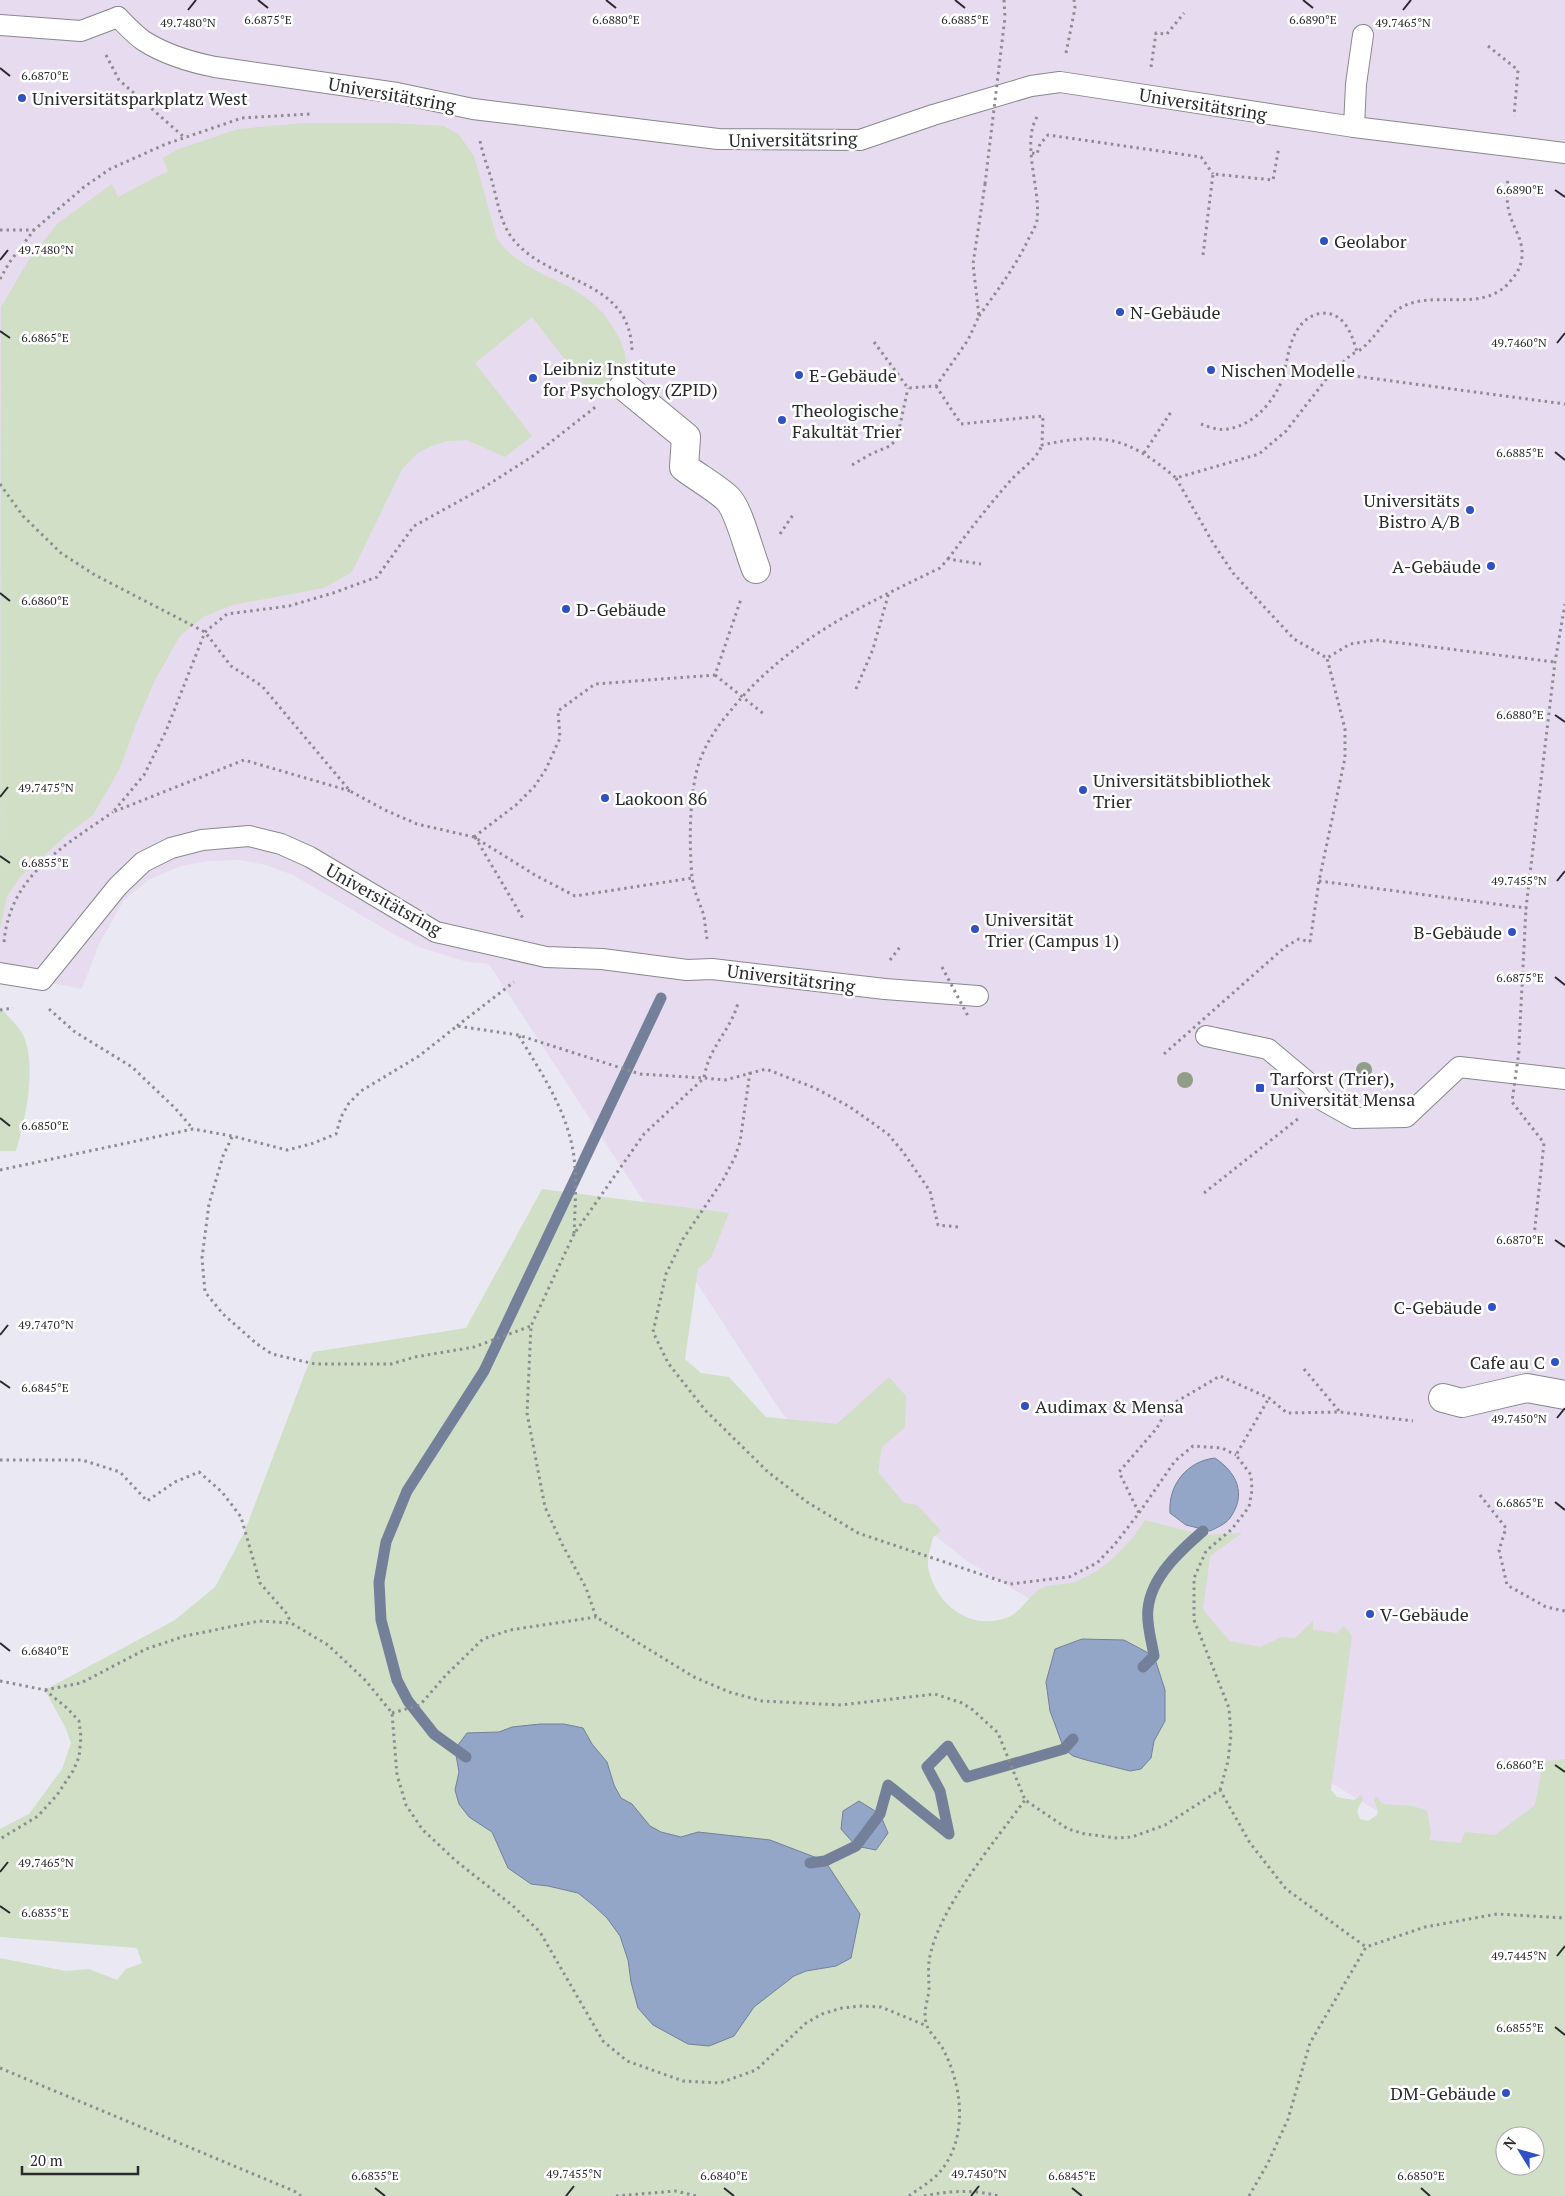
<svg xmlns="http://www.w3.org/2000/svg" width="1565" height="2196" font-family="'PT Serif',serif">
	<rect width="100%" height="100%" fill="#eae9f3"/>
	<path fill="#e7dbef" d="M0,0H1565V1862L1443,1851L967,1561L783,1415L489,964L467,962L419,947L395,935L293,875L266,865L240,860L208,861L181,866L150,879L124,900L99,944L82,989L0,973Z"/>
	<g fill="#d0dfc5" fill-rule="evenodd">
		<path d="M306,123H388L444,126L459,135L474,156L497,239C527,281 583,277 612,326C620,338 625,348 626,362L619,373L591,393L532,317L475,363L532,436L505,457L467,440L448,441L431,446L418,453L402,469L352,572L324,588L232,605L203,617L180,636L155,680L136,724L120,768L93,815L69,833L21,876L7,896L0,929L1,307L28,261L57,224L112,184L118,197L168,171L163,158L176,150L238,129Z"/>
		<path d="M0,1007C7,1016 20,1027 24,1037C37,1069 25,1120 16,1151H0Z"/>
		<path d="M542,1189L729,1213L711,1258L698,1269L685,1359L701,1373L729,1377L766,1417L837,1424L889,1377L906,1396L905,1427L882,1447L878,1472L904,1503L917,1505L941,1531L933,1537C931,1546 927,1558 928,1567C935,1604 969,1631 1006,1618C1021,1613 1030,1593 1044,1587C1052,1584 1062,1585 1071,1583C1101,1574 1129,1546 1145,1520L1202,1535L1242,1533L1210,1556L1203,1610L1230,1641L1260,1647L1282,1637L1295,1638L1313,1621V1630L1337,1633L1344,1626L1352,1636L1331,1790L1337,1797L1354,1800L1361,1795L1363,1799L1357,1811L1360,1819L1368,1821L1377,1815L1378,1810L1374,1800L1376,1796L1382,1804L1413,1806L1427,1811L1431,1832L1429,1840L1461,1843L1465,1832L1495,1835L1535,1805L1543,1762L1565,1759V2196H0V1958L66,1971L89,1969L117,1980L126,1969L142,1963L137,1948L0,1937V1829L29,1814L62,1769L71,1743L66,1729L45,1690L175,1620L215,1587L244,1533L313,1352L466,1328ZM1505,2136H1535V2166H1505Z"/>
	</g>
	<g fill="#93a6c7" stroke="#748099">
		<path d="M1215,1458C1237,1473 1247,1494 1230,1518C1226,1524 1216,1528 1210,1531L1186,1525L1170,1513C1168,1485 1187,1461 1215,1458Z"/>
		<path d="M1082,1639L1124,1640L1154,1656L1165,1690V1721L1154,1741L1151,1758L1141,1769L1130,1771L1086,1760L1073,1756L1064,1749L1050,1711L1046,1682L1055,1649Z"/>
		<path d="M540,1724H564L583,1728L592,1744L607,1762L614,1785L621,1798L632,1804L650,1826L661,1832L681,1837L698,1832L770,1840L825,1861L860,1914L851,1958L836,1966L806,1971L794,1976L754,2007L734,2036L709,2046L688,2044L653,2025L638,2008L631,1982L628,1960L620,1936L607,1918L593,1905L578,1893L548,1886L531,1884L508,1868L492,1832L469,1817L459,1804L455,1790L459,1772L455,1749L467,1733L499,1732L512,1727Z"/>
		<path d="M859,1801L880,1814L888,1833L876,1850L856,1846L841,1829L843,1811Z"/>
	</g>
	<g fill="none" stroke-linecap="round" stroke-linejoin="round">
		<g stroke="#748099" stroke-width="11">
			<path d="M1143,1667L1154,1656C1152,1642 1146,1624 1148,1609C1151,1577 1180,1551 1203,1531"/>
			<path d="M466,1757L434,1734L408,1701L397,1680L381,1620L379,1582L386,1542L407,1491L484,1371L661,998"/>
			<path d="M810,1863L825,1861L856,1846L880,1814L888,1785L949,1834L940,1791L927,1767L948,1746L967,1777L1064,1749L1073,1739"/>
		</g>
		<defs>
			<g id="lane">
				<path d="M118,17C126,25 135,35 144,41C166,55 190,62 215,67L397,93L473,109L718,139L860,140L933,115L1031,86L1060,82L1354,127L1565,153"/>
				<path d="M0,25L81,31L118,17"/>
				<path d="M1354,127L1356,84L1363,35"/>
				<path d="M0,973L42,980L118,886L143,862L171,848L202,840L249,836L281,844L310,857L436,932L546,957L602,959L687,970L712,969L885,989L978,996"/>
				<path d="M1206,1036L1268,1049L1311,1085L1322,1100L1354,1118L1406,1117L1459,1067L1565,1079"/>
			</g>
			<g id="street">
				<path d="M624,386L686,437L684,467C697,477 718,489 728,499C739,510 749,552 756,569"/>
				<path d="M1443,1398L1462,1403L1527,1388L1565,1395"/>
			</g>
		</defs>
		<use href="#lane" stroke="#88878f" stroke-width="22"/>
		<use href="#street" stroke="#88878f" stroke-width="30"/>
		<g stroke="#8d8c93" stroke-width="3" stroke-dasharray="2.5 4" stroke-linecap="butt">
			<path d="M1004,0L1005,17"/>
			<path d="M1488,46L1518,70L1514,116"/>
			<path d="M1066,53L1075,8L1074,0"/>
			<path d="M106,55L119,80L185,138"/>
			<path d="M1151,67L1156,33L1167,34L1184,13"/>
			<path d="M480,141C483,155 488,168 492,181C497,199 500,220 510,235C545,286 632,275 632,353"/>
			<path d="M1032,153L1037,154L1040,144L1048,135L1201,157L1213,174"/>
			<path d="M0,230H34"/>
			<path d="M1203,255L1213,174L1273,180L1279,147"/>
			<path d="M0,279L9,263L34,230L84,187L110,169L166,144L242,118L310,114"/>
			<path d="M979,316C997,291 1016,266 1029,238C1032,232 1036,226 1037,220C1041,189 1021,144 1037,117"/>
			<path d="M874,342L908,388L936,386L968,340L979,316L973,264L985,184"/>
			<path d="M1332,373L1565,404"/>
			<path d="M936,386L961,424L1043,416L1042,445C1103,432 1128,437 1176,478L1259,454L1286,431L1331,373L1352,354L1357,352"/>
			<path d="M1201,424C1209,427 1219,431 1228,429C1253,425 1273,403 1282,380C1287,364 1288,346 1296,332C1306,313 1330,305 1345,324C1351,332 1354,342 1357,352C1374,341 1382,322 1397,310C1431,286 1484,317 1512,279C1518,272 1522,264 1522,255C1523,240 1514,229 1510,215C1506,203 1507,190 1508,177"/>
			<path d="M1144,453L1171,412"/>
			<path d="M852,465L871,454L890,446L897,439L908,388"/>
			<path d="M1176,478L1213,543L1233,573L1294,639L1327,658L1350,644L1376,640L1555,662"/>
			<path d="M0,484L23,516L61,553L95,575L205,632L231,666L262,686L350,791L385,810L417,824L474,837L535,875L575,896L692,878"/>
			<path d="M780,534L793,515"/>
			<path d="M948,559C968,532 989,505 1011,480C1021,469 1037,459 1042,445"/>
			<path d="M856,689L873,649L889,592"/>
			<path d="M350,791L244,760L113,812L144,775L166,731L205,632L227,614L289,606L333,593L377,577L414,526L483,488L533,456L598,405"/>
			<path d="M474,837L516,805L534,787L546,769L560,738L558,711L595,684L715,675L741,599"/>
			<path d="M475,837L524,920"/>
			<path d="M1319,881L1526,908L1555,662L1565,604"/>
			<path d="M707,939C706,932 705,924 704,916C700,903 693,890 692,877C689,844 689,790 700,760C707,741 719,724 732,709C787,641 863,605 940,568L948,559L981,564"/>
			<path d="M4,942C10,875 63,847 113,812"/>
			<path d="M1310,942L1319,881L1345,758V729L1327,658"/>
			<path d="M890,960L900,947"/>
			<path d="M49,1009L75,1032L132,1067L175,1108L193,1129"/>
			<path d="M0,1010L13,1008"/>
			<path d="M457,1026L514,982"/>
			<path d="M519,1036C542,1074 568,1112 574,1157C577,1182 575,1208 574,1234L644,1134L704,1078L725,1080L766,1069L815,1088L850,1107L888,1134L903,1152L930,1191L938,1225L958,1227"/>
			<path d="M1519,1045L1526,908"/>
			<path d="M750,1072L740,1142L735,1157L723,1180L683,1239L666,1274L653,1332L668,1363L705,1410L768,1472L807,1502L858,1533L1010,1584L1069,1577L1097,1563L1115,1544L1139,1513L1119,1472L1157,1428L1169,1406L1220,1376L1269,1398L1287,1413L1340,1412L1413,1421"/>
			<path d="M232,1137L223,1156L209,1204L202,1258L205,1292L223,1314L257,1344L272,1354L315,1364H391L415,1357L474,1347L531,1326"/>
			<path d="M0,1170L193,1129L232,1136L287,1150L311,1144L336,1134L341,1117L349,1103L361,1091L419,1056L457,1026L518,1035L640,1074L704,1078C709,1046 730,1032 738,1003"/>
			<path d="M1204,1193L1299,1118"/>
			<path d="M574,1234L531,1326L527,1413L545,1507L562,1544L586,1588L596,1617L694,1677L729,1692L762,1701L841,1705L935,1694L962,1703L973,1710L998,1733L1025,1800L1068,1829L1085,1834L1117,1838L1132,1837L1165,1825L1220,1790L1250,1843L1286,1889L1366,1947"/>
			<path d="M1304,1369L1340,1412"/>
			<path d="M0,1460H82L120,1472L147,1501L175,1482L199,1472L222,1492L241,1517L260,1583L287,1614L291,1623"/>
			<path d="M1480,1495L1506,1528L1499,1550L1507,1585L1546,1607L1565,1611"/>
			<path d="M1139,1513L1175,1461L1193,1446L1222,1448L1236,1455"/>
			<path d="M0,1681L45,1690L67,1708L79,1721L81,1737L79,1757L73,1771L57,1795L38,1816L0,1839"/>
			<path d="M45,1690L81,1683L146,1649L185,1636L259,1621L291,1623L328,1645L366,1681L392,1713L397,1775L406,1805L422,1829L456,1861L512,1905L540,1932L603,2041L627,2061L683,2081L720,2083L756,2070L806,2023L822,2014L842,2008L861,2006L881,2007L927,2026"/>
			<path d="M392,1713L420,1705L446,1675L483,1639L510,1630L596,1617"/>
			<path d="M1220,1790L1228,1761L1231,1735L1229,1708L1194,1620V1578L1206,1551L1231,1530L1249,1507L1252,1490L1251,1475L1236,1455L1269,1398"/>
			<path d="M0,2068L294,2191L301,2196"/>
			<path d="M616,2196L675,2191L697,2196"/>
			<path d="M909,2196C918,2189 931,2182 939,2173C968,2140 963,2088 944,2051C940,2042 931,2035 927,2026C922,2012 928,2002 929,1989C929,1980 928,1971 929,1962C935,1913 995,1841 1025,1800"/>
			<path d="M924,2196C948,2191 973,2189 998,2196"/>
			<path d="M1249,2196L1268,2163L1288,2119L1310,2043L1366,1947L1425,1927L1497,1914L1565,1918"/>
		</g>
		<use href="#lane" stroke="#fff" stroke-width="20"/>
		<use href="#street" stroke="#fff" stroke-width="28"/>
		<g stroke="#8d8c93" stroke-width="3" stroke-dasharray="2.5 4" stroke-linecap="butt">
			<path d="M985,184L1005,17"/>
			<path d="M715,675L765,715"/>
			<path d="M942,967L969,1018"/>
			<path d="M1519,1051L1512,1102L1544,1143L1534,1236"/>
			<path d="M1164,1054L1285,947L1299,939L1310,942"/>
		</g>
	</g>
	<g fill="#8f9e86">
		<circle cx="1364" cy="1070" r="8"/>
		<circle cx="1185" cy="1080" r="8"/>
	</g>
	<path fill="none" stroke="#2a292d" stroke-width="2" d="M258,0L268,8M606,0L616,8M955,0L965,8M1303,0L1313,8M188,10L196,0M1403,10L1411,0M0,68L10,76M1555,190L1565,197M0,260L8,250M0,331L10,338M1557,343L1565,333M1555,452L1565,460M0,593L10,601M1555,715L1565,722M0,797L8,787M0,856L10,863M1557,881L1565,871M1555,977L1565,985M0,1118L10,1126M1555,1240L1565,1247M0,1335L8,1325M0,1381L10,1388M1557,1418L1565,1408M1555,1502L1565,1510M0,1643L10,1651M1555,1765L1565,1772M0,1872L8,1862M0,1906L10,1913M1557,1956L1565,1946M1555,2027L1565,2035M375,2188L385,2196M724,2188L734,2196M1072,2188L1082,2196M1421,2188L1430,2196M566,2196L574,2186M971,2196L979,2186"/>
	<g fill="#2f51c1" stroke="#fff" stroke-width="2">
		<circle cx="22" cy="98" r="5"/>
		<circle cx="1324" cy="241" r="5"/>
		<circle cx="1120" cy="312" r="5"/>
		<circle cx="1211" cy="370" r="5"/>
		<circle cx="799" cy="375" r="5"/>
		<circle cx="533" cy="378" r="5"/>
		<circle cx="782" cy="420" r="5"/>
		<circle cx="1470" cy="510" r="5"/>
		<circle cx="1491" cy="566" r="5"/>
		<circle cx="566" cy="609" r="5"/>
		<circle cx="1083" cy="790" r="5"/>
		<circle cx="605" cy="798" r="5"/>
		<circle cx="975" cy="929" r="5"/>
		<circle cx="1512" cy="932" r="5"/>
		<rect x="1255" y="1083" width="10" height="10" rx="2.5"/>
		<circle cx="1492" cy="1307" r="5"/>
		<circle cx="1555" cy="1362" r="5"/>
		<circle cx="1025" cy="1406" r="5"/>
		<circle cx="1370" cy="1614" r="5"/>
		<circle cx="1506" cy="2093" r="5"/>
	</g>
	<g text-anchor="middle" dominant-baseline="central" stroke-width="5" stroke-linejoin="round" paint-order="stroke">
		<g font-size="18" fill="#2a292d" stroke="#fff">
			<text transform="translate(392 94) rotate(10)">Universitätsring</text>
			<text transform="translate(1203 104) rotate(9)">Universitätsring</text>
			<text transform="translate(793 139) rotate(-1)">Universitätsring</text>
			<text transform="translate(384 899) rotate(29)">Universitätsring</text>
			<text transform="translate(791 978) rotate(7)">Universitätsring</text>
		</g>
		<g font-size="18" fill="#2a292d" stroke="#fff" text-anchor="start">
			<text x="32" y="98">Universitätsparkplatz West</text>
			<text x="1334" y="241">Geolabor</text>
			<text x="1130" y="312">N-Gebäude</text>
			<text x="543" y="368">Leibniz Institute<tspan x="543" dy="21">for Psychology (ZPID)</tspan></text>
			<text x="1221" y="370">Nischen Modelle</text>
			<text x="809" y="375">E-Gebäude</text>
			<text x="792" y="410">Theologische<tspan x="792" dy="21">Fakultät Trier</tspan></text>
			<text x="1460" y="500" text-anchor="end">Universitäts<tspan x="1460" dy="21">Bistro A/B</tspan></text>
			<text x="1481" y="566" text-anchor="end">A-Gebäude</text>
			<text x="576" y="609">D-Gebäude</text>
			<text x="1093" y="780">Universitätsbibliothek<tspan x="1093" dy="21">Trier</tspan></text>
			<text x="615" y="798">Laokoon 86</text>
			<text x="985" y="919">Universität<tspan x="985" dy="21">Trier (Campus 1)</tspan></text>
			<text x="1502" y="932" text-anchor="end">B-Gebäude</text>
			<text x="1270" y="1078">Tarforst (Trier),<tspan x="1270" dy="21">Universität Mensa</tspan></text>
			<text x="1482" y="1307" text-anchor="end">C-Gebäude</text>
			<text x="1545" y="1362" text-anchor="end">Cafe au C</text>
			<text x="1035" y="1406">Audimax &amp; Mensa</text>
			<text x="1380" y="1614">V-Gebäude</text>
			<text x="1496" y="2093" text-anchor="end">DM-Gebäude</text>
		</g>
	</g>
	<g font-size="12" text-anchor="middle" fill="#2a292d" stroke="#fff" stroke-width="5" stroke-linejoin="round" paint-order="stroke">
		<text x="268" y="24">6.6875°E</text>
		<text x="616" y="24">6.6880°E</text>
		<text x="965" y="24">6.6885°E</text>
		<text x="1313" y="24">6.6890°E</text>
		<text x="188" y="27">49.7480°N</text>
		<text x="1403" y="27">49.7465°N</text>
		<text x="45" y="80">6.6870°E</text>
		<text x="1520" y="194">6.6890°E</text>
		<text x="46" y="254">49.7480°N</text>
		<text x="45" y="342">6.6865°E</text>
		<text x="1519" y="347">49.7460°N</text>
		<text x="1520" y="457">6.6885°E</text>
		<text x="45" y="605">6.6860°E</text>
		<text x="1520" y="719">6.6880°E</text>
		<text x="46" y="792">49.7475°N</text>
		<text x="45" y="867">6.6855°E</text>
		<text x="1519" y="885">49.7455°N</text>
		<text x="1520" y="982">6.6875°E</text>
		<text x="45" y="1130">6.6850°E</text>
		<text x="1520" y="1244">6.6870°E</text>
		<text x="46" y="1329">49.7470°N</text>
		<text x="45" y="1392">6.6845°E</text>
		<text x="1519" y="1423">49.7450°N</text>
		<text x="1520" y="1507">6.6865°E</text>
		<text x="45" y="1655">6.6840°E</text>
		<text x="1520" y="1769">6.6860°E</text>
		<text x="46" y="1867">49.7465°N</text>
		<text x="45" y="1917">6.6835°E</text>
		<text x="1519" y="1960">49.7445°N</text>
		<text x="1520" y="2032">6.6855°E</text>
		<text x="574" y="2178">49.7455°N</text>
		<text x="979" y="2178">49.7450°N</text>
		<text x="375" y="2180">6.6835°E</text>
		<text x="724" y="2180">6.6840°E</text>
		<text x="1072" y="2180">6.6845°E</text>
		<text x="1421" y="2180">6.6850°E</text>
	</g>
	<g transform="translate(1520 2151) rotate(307)"><circle r="24" fill="#ffffff" stroke="#aaa9ab"/>
	<path d="M0-4L9 19L0 12L-9 19Z" fill="#2f51c1"/>
	<text y="-8" font-size="14" font-weight="bold" text-anchor="middle" fill="#2a292d">N</text>
	</g>
	<path d="M22 2166v8h116v-8" fill="none" stroke="#2a292d" stroke-width="2.5"/>
	<text x="30" y="2166" font-size="15" fill="#2a292d" stroke="#ffffff" stroke-width="4" paint-order="stroke">20 m</text>
</svg>
